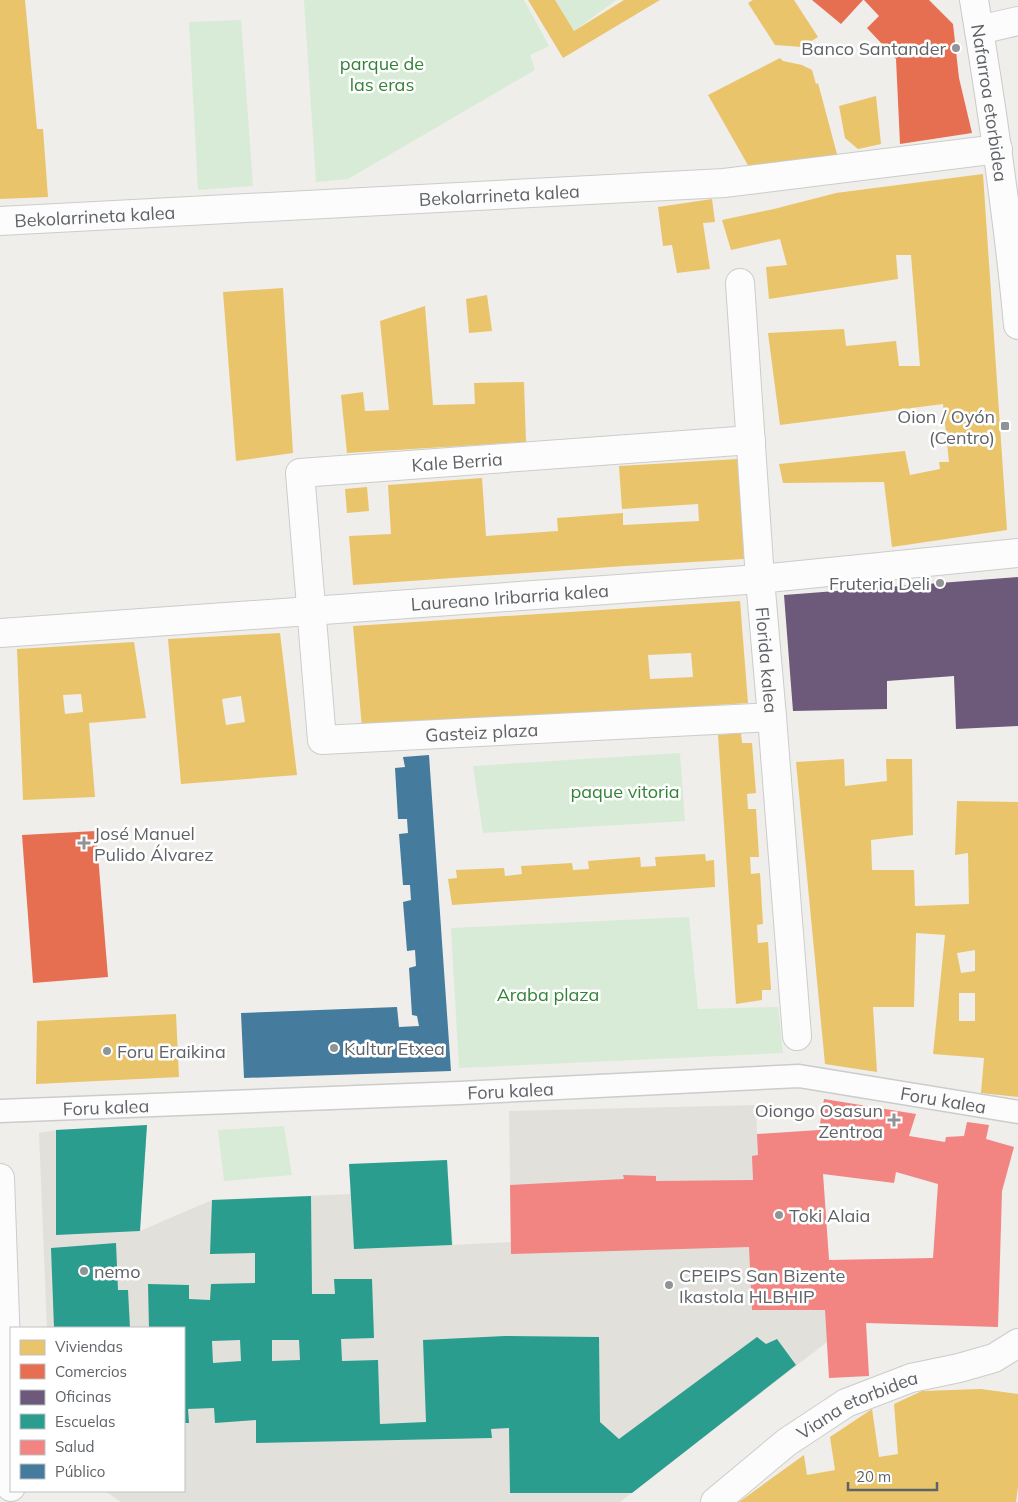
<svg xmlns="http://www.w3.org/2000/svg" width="1018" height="1502" font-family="Mulish,sans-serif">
	<rect width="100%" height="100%" fill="#efeeea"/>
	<path fill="#e2e0da" d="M756,1105L757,1134L823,1174L829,1260L825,1310L827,1342L620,1502H121L105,1491H184V1328H47L39,1133L56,1130L147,1125L140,1231L212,1200L351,1194L349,1164L447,1160L453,1245L511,1242L509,1111Z"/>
	<g fill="#d8ebd6">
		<path d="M304,0H524L549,46L530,55L535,70L348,179L316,182Z"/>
		<path d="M555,0H616L574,31Z"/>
		<path d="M241,20L253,186L198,190L189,22Z"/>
		<path d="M680,753L685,821L483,833L473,766Z"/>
		<path d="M689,917L698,1009L778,1007L783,1053L459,1068L451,928Z"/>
		<path d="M284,1126L292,1175L224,1181L218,1130Z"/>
	</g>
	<g fill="#e9c46a" fill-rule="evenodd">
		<path d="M0,0H25L37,129H43L48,197L0,199Z"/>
		<path d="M528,0H555L574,31L624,0H660L563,58Z"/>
		<path d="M753,0H794L818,37L802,47L775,45L748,3Z"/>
		<path d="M780,58L783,61L802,65L812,70L816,84L818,83L838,158L749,167L708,95Z"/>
		<path d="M876,96L881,144L858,149L845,138L839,106Z"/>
		<path d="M983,174L1007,530L892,547L884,482L783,483L779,464L905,451L910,475L940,469L939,462H949L943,404L780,425L768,333L844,329L846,346L896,341L899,366H920L911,255H896L898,279L769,299L766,267L787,265L780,239L731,250L722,220L774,209L836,193Z"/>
		<path d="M712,199L715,222L703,223L710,269L677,273L672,245L663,246L658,207Z"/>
		<path d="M283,288L293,453L236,461L223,292Z"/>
		<path d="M487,295L492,331L469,333L466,299Z"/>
		<path d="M425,306L433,405L475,404L474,383L524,382L526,442L347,453L341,395L363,392L365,411L389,410L380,321Z"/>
		<path d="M738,459L744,559L625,566L353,585L349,536L391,534L388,485L482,478L486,536L558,531L557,518L623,513V525L699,521L698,504L622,509L619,466Z"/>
		<path d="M367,487L369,511L347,513L345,489Z"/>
		<path d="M740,601L748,703L362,728L353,626ZM691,653L693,677L650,679L648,655Z"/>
		<path d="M280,633L297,775L181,784L168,639ZM241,696L245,722L226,725L222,699Z"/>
		<path d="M134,642L146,718L89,723L95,797L23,800L17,649ZM81,694L83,712L65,714L63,695Z"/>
		<path d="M741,733L742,743H752L756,793L747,794L748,809H756L759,857H750L751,874L760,873L763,924L757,925L758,943L768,942L771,990H762V1000L736,1004L718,735Z"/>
		<path d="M844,759L845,786L887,781L886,759H912L913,835L871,840L872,870H914L915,906L969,904L968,853L955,855L957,801L1018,802V1097L981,1093L984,1058L933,1054L945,935L916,933L914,1007H873L877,1072L825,1064L796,762ZM975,950V971L961,973L957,953ZM959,993H975V1021H959Z"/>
		<path d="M705,854L706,861L714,860L715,887L452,905L448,879L457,878L456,870L504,868L505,876L522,874L521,866L572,863L573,870L589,869L588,861L640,857L641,867L656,866L655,857Z"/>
		<path d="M176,1014L179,1077L36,1084L37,1021Z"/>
		<path d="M981,1389L1018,1394V1487L1016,1502H739L804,1455L807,1475L835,1470L830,1437L872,1409L879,1457L898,1454L894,1404L922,1391Z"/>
	</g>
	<g fill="#e76f51">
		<path d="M812,0H863L841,24Z"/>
		<path d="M864,0H929L953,24L959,78L972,133L900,144L896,59L867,28L879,16Z"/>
		<path d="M96,831L108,977L33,983L22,835Z"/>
	</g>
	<path fill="#6d597a" d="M1018,577V726L956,729L954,676L887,681V709L793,711L784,595Z"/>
	<g fill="#2a9d8f" fill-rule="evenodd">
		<path d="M147,1125L140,1231L56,1235V1130Z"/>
		<path d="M447,1160L452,1245L354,1249L349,1164Z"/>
		<path d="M311,1196L312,1294H335L334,1279H372L374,1338L341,1339L342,1361L378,1360L380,1424L426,1422L423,1340L505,1336L599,1337L600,1422L619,1439L757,1337L766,1344L777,1339L796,1365L632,1493H510L509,1428L491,1429L492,1438L256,1443V1420L215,1423L214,1408L188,1409L189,1423H184V1328H149L148,1284L189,1285V1299L210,1300L211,1284L255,1283V1253L210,1254L212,1200ZM240,1340L241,1361L213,1363L212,1341ZM272,1340H299L300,1360L272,1361Z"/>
		<path d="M116,1243L118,1290H128L130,1328H54L51,1248Z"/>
	</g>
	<path fill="#f28482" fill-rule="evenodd" d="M824,1099L916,1114L909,1136L945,1142L946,1137L964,1136L967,1122L989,1125L986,1139L1014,1147L1002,1191L998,1327L866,1323L869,1376L829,1378L825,1310H752L749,1247L511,1254L510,1185L624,1179L623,1175L656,1176V1181L753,1180L752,1156L758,1155L757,1134L819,1130ZM896,1172L938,1184L933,1258L829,1260L823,1174L894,1183Z"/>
	<path fill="#457b9d" d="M429,755L451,1071L244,1078L241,1013L397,1007L399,1027L419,1026L417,1016L412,1015L409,968L416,966L415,950L407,951L403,902L411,900L410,885H403L399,834L408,833L407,819H398L395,768L405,767L403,757Z"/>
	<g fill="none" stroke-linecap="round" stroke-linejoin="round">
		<defs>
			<g id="pedestrian">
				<path id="s1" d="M0,1111L460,1093L799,1076L1018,1112"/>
			</g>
			<g id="minor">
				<path d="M979,30L1018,21"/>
				<path id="s2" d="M0,221L724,183L998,149"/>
				<path id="s3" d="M740,283L760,579L772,717L797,1036"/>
				<path id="s4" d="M751,440L300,473L322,740L772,717"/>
				<path id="s5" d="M0,633L760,579L1018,553"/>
				<path d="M0,1178L11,1487"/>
			</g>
			<g id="tertiary">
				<path id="s6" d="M715,1502L787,1442L846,1403L911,1378L959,1368L994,1358L1018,1343"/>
			</g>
			<g id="secondary">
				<path id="s7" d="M974,0C992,108 1008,216 1018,325"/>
			</g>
		</defs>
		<use href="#pedestrian" stroke="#cbcccc" stroke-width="25"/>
		<use href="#minor" stroke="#cbcccc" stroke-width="30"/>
		<use href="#tertiary" stroke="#cbcccc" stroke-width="30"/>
		<use href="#secondary" stroke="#cacacb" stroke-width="30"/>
		<use href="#pedestrian" stroke="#fdfcfc" stroke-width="22"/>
		<use href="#minor" stroke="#fdfcfc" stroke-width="28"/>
		<use href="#tertiary" stroke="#fdfcfc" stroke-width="28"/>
		<use href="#secondary" stroke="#fdfcfc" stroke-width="28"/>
	</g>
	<g fill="#919496" stroke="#fff" stroke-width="2">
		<circle cx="956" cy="48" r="5"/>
		<rect x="1000" y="421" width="10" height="10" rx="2.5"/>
		<circle cx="940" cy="583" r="5"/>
		<path d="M81.5 835.5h5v5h5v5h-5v5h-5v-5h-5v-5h5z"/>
		<circle cx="334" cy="1048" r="5"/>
		<circle cx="107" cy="1051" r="5"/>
		<path d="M891.5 1112.5h5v5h5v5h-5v5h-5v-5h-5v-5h5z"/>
		<circle cx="779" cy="1215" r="5"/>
		<circle cx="84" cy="1271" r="5"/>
		<circle cx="669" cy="1285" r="5"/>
	</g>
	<g text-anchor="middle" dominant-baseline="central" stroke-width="5" stroke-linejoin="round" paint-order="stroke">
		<g font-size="18" fill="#5f6368" stroke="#fff" text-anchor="start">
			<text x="946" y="48" text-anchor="end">Banco Santander</text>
			<text x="995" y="416" text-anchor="end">Oion / Oyón<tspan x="995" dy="21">(Centro)</tspan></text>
			<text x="930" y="583" text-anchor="end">Fruteria Deli</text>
			<text x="94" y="833">José Manuel<tspan x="94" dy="21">Pulido Álvarez</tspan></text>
			<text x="344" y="1048">Kultur Etxea</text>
			<text x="117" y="1051">Foru Eraikina</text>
			<text x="883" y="1110" text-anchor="end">Oiongo Osasun<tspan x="883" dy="21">Zentroa</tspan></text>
			<text x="789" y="1215">Toki Alaia</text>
			<text x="94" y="1271">nemo</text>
			<text x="679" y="1275">CPEIPS San Bizente<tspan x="679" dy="21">Ikastola HLBHIP</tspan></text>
		</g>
		<g font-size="18" fill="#348238" stroke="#fff">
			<text x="382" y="63">parque de<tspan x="382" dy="21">las eras</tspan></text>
			<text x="625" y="791">paque vitoria</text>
			<text x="548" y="994">Araba plaza</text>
		</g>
		<g font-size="18" fill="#5f6368" stroke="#fff">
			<text stroke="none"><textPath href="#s7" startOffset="104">Nafarroa etorbidea</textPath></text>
			<text stroke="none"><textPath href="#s2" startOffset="500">Bekolarrineta kalea</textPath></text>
			<text stroke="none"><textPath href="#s2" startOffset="95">Bekolarrineta kalea</textPath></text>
			<text transform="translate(457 462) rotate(-4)">Kale Berria</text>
			<text stroke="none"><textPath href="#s5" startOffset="511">Laureano Iribarria kalea</textPath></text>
			<text stroke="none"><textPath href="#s3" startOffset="378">Florida kalea</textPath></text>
			<text stroke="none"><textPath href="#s4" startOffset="880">Gasteiz plaza</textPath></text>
			<text stroke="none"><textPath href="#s1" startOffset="511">Foru kalea</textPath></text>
			<text stroke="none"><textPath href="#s1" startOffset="946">Foru kalea</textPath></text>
			<text stroke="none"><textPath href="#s1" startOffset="106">Foru kalea</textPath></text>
			<text stroke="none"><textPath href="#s6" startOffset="174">Viana etorbidea</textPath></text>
		</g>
	</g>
	<rect x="10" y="1327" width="175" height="165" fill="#ffffff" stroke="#bfc1c3"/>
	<rect x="20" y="1340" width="25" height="15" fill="#e9c46a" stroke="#bfc1c3"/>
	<text x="55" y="1352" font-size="15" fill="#5f6368">Viviendas</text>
	<rect x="20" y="1364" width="25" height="15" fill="#e76f51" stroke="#bfc1c3"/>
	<text x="55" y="1377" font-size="15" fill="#5f6368">Comercios</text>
	<rect x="20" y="1390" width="25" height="15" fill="#6d597a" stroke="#bfc1c3"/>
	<text x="55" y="1402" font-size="15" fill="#5f6368">Oficinas</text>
	<rect x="20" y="1414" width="25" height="15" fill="#2a9d8f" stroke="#bfc1c3"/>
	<text x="55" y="1427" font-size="15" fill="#5f6368">Escuelas</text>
	<rect x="20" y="1440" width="25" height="15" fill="#f28482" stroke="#bfc1c3"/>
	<text x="55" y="1452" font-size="15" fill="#5f6368">Salud</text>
	<rect x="20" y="1464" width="25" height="15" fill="#457b9d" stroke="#bfc1c3"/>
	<text x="55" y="1477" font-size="15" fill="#5f6368">Público</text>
	<path d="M848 1482v8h89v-8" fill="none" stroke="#5f6368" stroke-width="2.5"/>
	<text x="856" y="1482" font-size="15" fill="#5f6368" stroke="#ffffff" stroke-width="4" paint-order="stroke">20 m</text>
</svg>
